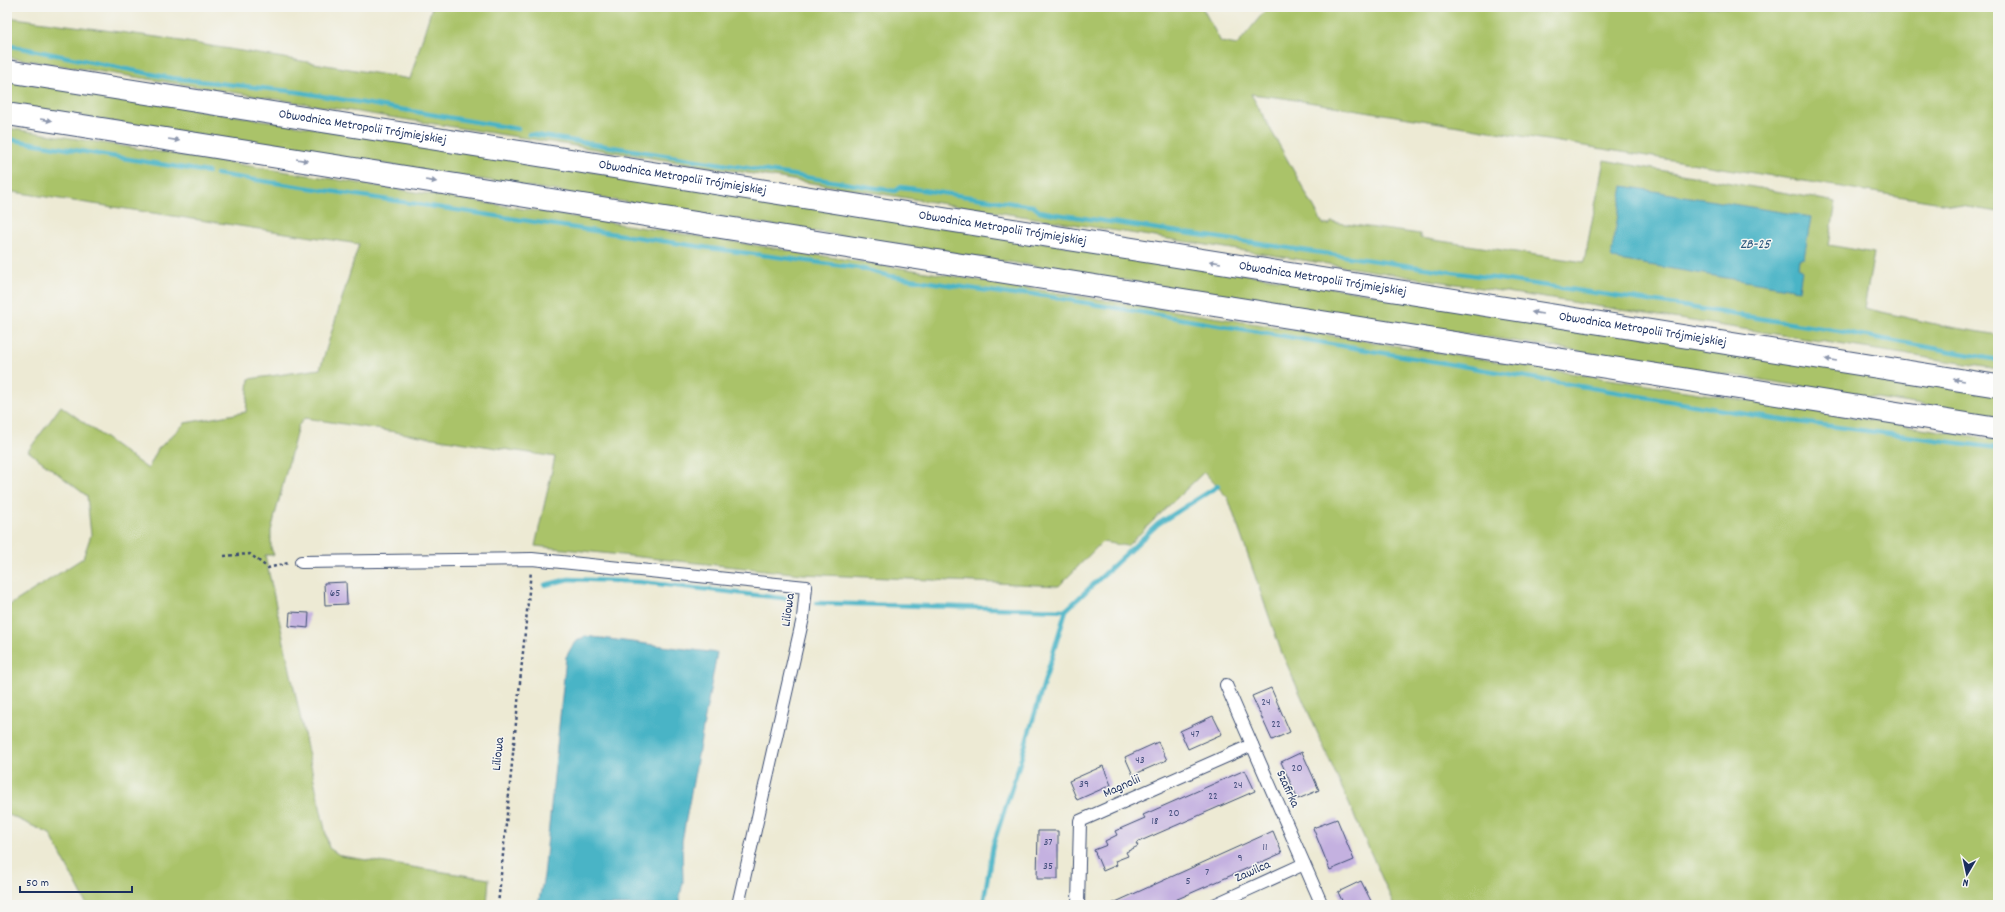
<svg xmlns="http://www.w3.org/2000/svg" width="2005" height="912" font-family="Dekko,sans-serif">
	<rect width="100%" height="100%" fill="#f6f6f2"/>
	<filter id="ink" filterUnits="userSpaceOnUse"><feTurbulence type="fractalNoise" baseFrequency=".025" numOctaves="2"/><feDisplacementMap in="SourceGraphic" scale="8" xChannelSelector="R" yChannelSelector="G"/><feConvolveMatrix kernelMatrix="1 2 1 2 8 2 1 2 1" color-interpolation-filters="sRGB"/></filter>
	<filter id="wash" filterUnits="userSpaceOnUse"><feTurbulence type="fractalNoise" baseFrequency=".012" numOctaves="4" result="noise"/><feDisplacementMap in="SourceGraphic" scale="16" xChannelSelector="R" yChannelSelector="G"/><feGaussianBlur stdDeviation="0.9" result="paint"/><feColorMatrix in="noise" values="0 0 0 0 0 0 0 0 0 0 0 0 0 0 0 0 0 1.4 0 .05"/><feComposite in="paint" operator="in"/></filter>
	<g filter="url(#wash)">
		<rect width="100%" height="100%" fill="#edead4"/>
		<g fill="#aac369" stroke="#627964">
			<path d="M432,7H1202L1221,42L1237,45L1268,7H1998V212L1283,98L1251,94L1323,224L1330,225L1331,222L1420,234V238L1584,262L1604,160L1836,202L1829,245L1874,253L1864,308L1939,325L1998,335V369L7,57V17L157,37L410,79Z"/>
			<path d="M7,80L1998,392V417L7,105Z"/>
			<path d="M7,128L1998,440V905H1394L1281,651L1228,498L1204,472L1127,546L1102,542L1059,586L802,574L535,546L555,457L305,418L298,426L271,531V548L274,555H265L329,848L341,856L489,879L487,905H87L50,834L7,814V607L83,558L91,535L87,496L28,451L61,406L148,469L158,449L185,423L246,412L249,379L320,369L359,244L7,191Z"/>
		</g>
		<g fill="#49b4c6" stroke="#327292">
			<path d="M1623,186L1811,217L1804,258L1799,259L1798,267L1802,270L1799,290L1613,259L1611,256Z"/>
			<path d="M585,636L717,653L682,841L683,882L678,905H538L544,876L566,657L574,643Z"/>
		</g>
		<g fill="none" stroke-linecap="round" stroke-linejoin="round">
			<g stroke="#49b4c6" stroke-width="4.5">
				<path d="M7,45L171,78L298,92L518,129"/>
				<path d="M529,134L895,191L901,187L1033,206L1039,211L1056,214L1657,302L1839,331L1998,360"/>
				<path d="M7,139L208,172"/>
				<path d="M216,174L709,248L859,268L890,276L1015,295L1025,293L1045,296L1776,419L1998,448"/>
				<path d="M545,585L569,579L641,582L791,599"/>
				<path d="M817,603L1066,610L1158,524L1218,486"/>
				<path d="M983,905L993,845L1018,769L1066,610"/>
			</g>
		</g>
		<g id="blocks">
			<g fill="#c4b1e0">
				<path d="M346,582L347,604L325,605L324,583Z"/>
				<path d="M290,612L309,613L308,628L289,626Z"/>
				<path d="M1271,688L1290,732L1272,740L1252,696Z"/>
				<path d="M1213,716L1222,734L1188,749L1180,731Z"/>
				<path d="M1158,742L1167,760L1133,775L1125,757Z"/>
				<path d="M1302,752L1319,790L1298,799L1281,762Z"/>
				<path d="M1103,766L1111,785L1077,800L1069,781Z"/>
				<path d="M1245,770L1255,791L1136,843L1138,846L1126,852L1128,856L1115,861L1117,865L1103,871L1094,850L1107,845L1105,841L1117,835L1115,831L1145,818L1143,815Z"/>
				<path d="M1337,819L1354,860L1330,870L1313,828Z"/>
				<path d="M1038,831H1058V879H1037Z"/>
				<path d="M1273,831L1282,853L1164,905H1109Z"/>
				<path d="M1361,881L1373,905H1344L1338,892Z"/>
			</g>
		</g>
	</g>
	<g filter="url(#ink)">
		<use href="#blocks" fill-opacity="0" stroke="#3a4b70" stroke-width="1"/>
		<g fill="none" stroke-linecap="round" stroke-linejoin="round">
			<defs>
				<g id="minor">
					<path d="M301,562L532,559L806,587L803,618L738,905"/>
					<path d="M1226,685L1322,905"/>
					<path d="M1078,905L1080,821L1252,745"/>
					<path d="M1214,905L1304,864"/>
				</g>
				<g id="motorway">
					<path id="s1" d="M7,71L1998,386"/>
					<path d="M7,114L1998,429"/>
				</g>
			</defs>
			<use href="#minor" stroke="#3a4b70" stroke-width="14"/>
			<use href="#motorway" stroke="#3a4b70" stroke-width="24"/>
			<g stroke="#3a4b70" stroke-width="2.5" stroke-dasharray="3 3" stroke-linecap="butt">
				<path d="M224,556L250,554L268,568L288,563"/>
				<path d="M498,905L531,571"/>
			</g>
			<use href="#minor" stroke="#fff" stroke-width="12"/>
			<use href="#motorway" stroke="#fff" stroke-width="22"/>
		</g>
		<defs><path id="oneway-solid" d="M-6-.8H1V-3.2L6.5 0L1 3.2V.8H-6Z"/></defs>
		<g fill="#8d97ae">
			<use href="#oneway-solid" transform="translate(46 120) rotate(9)"/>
			<use href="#oneway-solid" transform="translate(174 140) rotate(9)"/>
			<use href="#oneway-solid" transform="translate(302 160) rotate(9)"/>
			<use href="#oneway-solid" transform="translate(431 181) rotate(9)"/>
			<use href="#oneway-solid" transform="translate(1215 262) rotate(-171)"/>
			<use href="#oneway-solid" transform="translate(1537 313) rotate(-171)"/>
			<use href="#oneway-solid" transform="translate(1831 360) rotate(-171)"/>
			<use href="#oneway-solid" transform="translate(1959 380) rotate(-171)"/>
		</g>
	</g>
	<g text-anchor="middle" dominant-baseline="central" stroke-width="3" stroke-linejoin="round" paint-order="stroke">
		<g font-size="11" fill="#45507e">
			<text x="335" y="594">65</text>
			<text x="1266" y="703">24</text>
			<text x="1276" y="725">22</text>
			<text x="1195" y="735">47</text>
			<text x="1140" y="761">43</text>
			<text x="1297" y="769">20</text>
			<text x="1084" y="785">39</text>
			<text x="1238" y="786">24</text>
			<text x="1213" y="797">22</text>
			<text x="1174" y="814">20</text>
			<text x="1155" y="822">18</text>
			<text x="1048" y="843">37</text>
			<text x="1265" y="848">11</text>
			<text x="1240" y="859">9</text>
			<text x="1048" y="867">35</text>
			<text x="1207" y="873">7</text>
			<text x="1188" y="882">5</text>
		</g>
		<g font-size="13" fill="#1b2f5e" stroke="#f6f6f2">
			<text stroke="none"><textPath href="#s1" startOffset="360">Obwodnica Metropolii Trójmiejskiej</textPath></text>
			<text stroke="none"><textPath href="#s1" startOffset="684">Obwodnica Metropolii Trójmiejskiej</textPath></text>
			<text stroke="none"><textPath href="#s1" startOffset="1008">Obwodnica Metropolii Trójmiejskiej</textPath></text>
			<text stroke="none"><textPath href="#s1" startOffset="1332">Obwodnica Metropolii Trójmiejskiej</textPath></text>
			<text stroke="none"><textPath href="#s1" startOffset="1656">Obwodnica Metropolii Trójmiejskiej</textPath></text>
			<text transform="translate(789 610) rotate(-82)">Liliowa</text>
			<text transform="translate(499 754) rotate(-84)">Liliowa</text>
			<text transform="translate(1122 787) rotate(-24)">Magnolii</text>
			<text transform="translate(1287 789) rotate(66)">Szafirka</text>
			<text transform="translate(1253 872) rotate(-24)">Zawilca</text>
		</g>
		<g font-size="14" font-style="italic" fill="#29577d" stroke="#f6f6f2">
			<text x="1755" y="245">ZB-25</text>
		</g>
	</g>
	<rect width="2005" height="912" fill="none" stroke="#f6f6f2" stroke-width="24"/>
	<g transform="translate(1967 874) rotate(189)" stroke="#f6f6f2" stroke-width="3" paint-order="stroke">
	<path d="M0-3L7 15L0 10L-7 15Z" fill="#1b2f5e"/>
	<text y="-6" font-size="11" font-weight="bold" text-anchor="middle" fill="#1b2f5e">N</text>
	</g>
	<path d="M20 886v6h112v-6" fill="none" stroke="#1b2f5e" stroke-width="2"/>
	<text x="26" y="886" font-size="12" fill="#1b2f5e" stroke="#f6f6f2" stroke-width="3" paint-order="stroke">50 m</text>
</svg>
